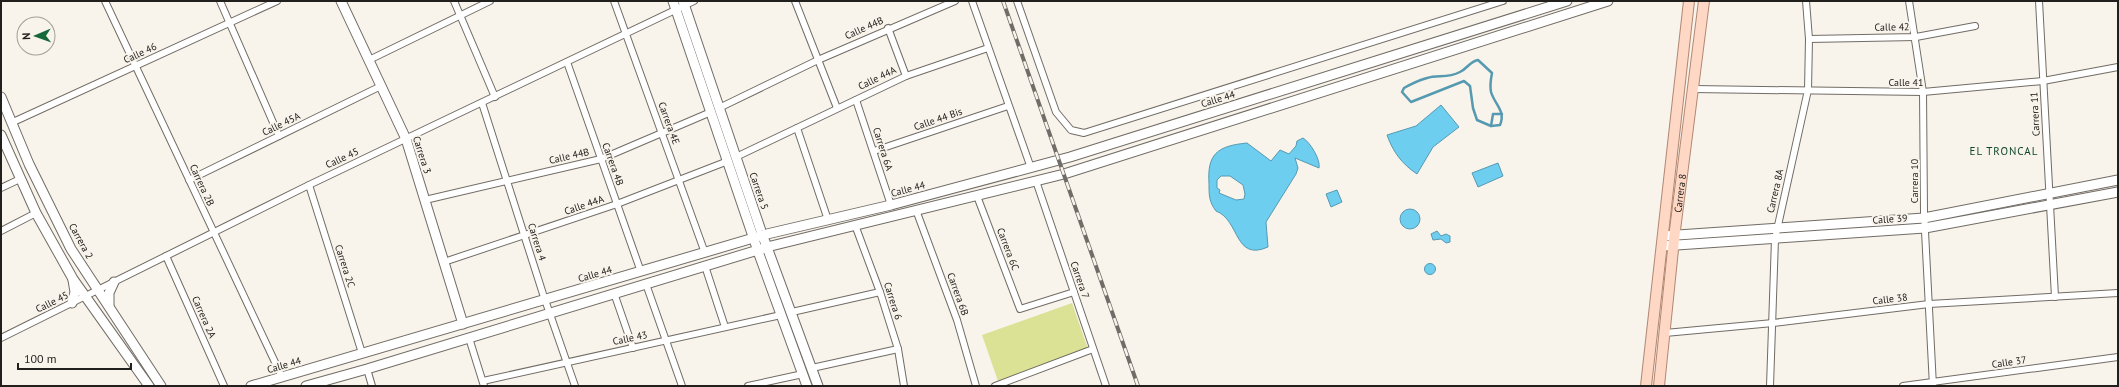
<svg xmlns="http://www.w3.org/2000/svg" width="2119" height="387" font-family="'PT Sans',sans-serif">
	<rect width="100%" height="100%" fill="#f8f3eb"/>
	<path fill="#dce295" d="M1072,303L1088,349L998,381L982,335Z"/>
	<g fill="#6dcef0" stroke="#569ab1" fill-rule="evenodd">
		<path d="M1441,105L1459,127L1433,147L1417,174C1402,164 1393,152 1387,135L1416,126Z"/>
		<path d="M1303,138C1310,142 1321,160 1319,168L1295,158L1298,168L1296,174L1266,222L1268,247C1234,262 1240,220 1216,211C1209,202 1209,195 1209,184C1207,154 1217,146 1247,143L1271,161L1280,150L1289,154L1296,146L1297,141ZM1221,176H1230L1243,185L1245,194L1244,199L1236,200L1219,193L1220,190L1217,188V180Z"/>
		<path d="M1498,163L1503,176L1478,187L1472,173Z"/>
		<path d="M1337,190L1342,202L1331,207L1326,194Z"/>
		<circle cx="1410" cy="219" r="10"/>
		<path d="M1437,231L1441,236L1446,234L1450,236V242L1446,243L1441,239L1433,240L1431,234Z"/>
		<circle cx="1430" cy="269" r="5.5"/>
	</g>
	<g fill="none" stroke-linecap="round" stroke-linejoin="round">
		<g stroke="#569ab1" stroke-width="2.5">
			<path d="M1478,60L1492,73C1491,78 1490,87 1491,92C1495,105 1506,111 1500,125L1491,126L1477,120L1473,108L1470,86L1464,81L1411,102L1402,92L1404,88C1411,84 1420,80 1427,78C1437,74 1447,79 1460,72C1468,68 1469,62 1478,60Z"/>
			<path d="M1491,126L1493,114H1502"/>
		</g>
		<defs>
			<g id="street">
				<path d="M105,1L282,377"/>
				<path d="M220,1L279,136"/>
				<path d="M454,1L495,97"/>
				<path d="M614,1L705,253"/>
				<path d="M795,1L837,108"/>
				<path d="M972,1L1031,168"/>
				<path d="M1017,1L1056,112L1071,130L1084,133L1503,1"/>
				<path d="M1909,1L1923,92L1924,212L1933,386"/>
				<path d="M2039,1L2055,297"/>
				<path d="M888,28L906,76"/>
				<path d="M1809,39L1916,37L1975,26"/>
				<path d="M369,60L490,1"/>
				<path d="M567,62L641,272"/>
				<path d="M1693,89L1923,92L2043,81L2118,67"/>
				<path d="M856,100L891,205"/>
				<path d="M482,103L543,294L575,386"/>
				<path d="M719,108L818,60L955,1"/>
				<path d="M11,123L277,1"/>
				<path d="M797,128L828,220"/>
				<path d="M874,151L1008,106"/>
				<path d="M736,157L906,76L988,48"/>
				<path d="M189,180L381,86"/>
				<path d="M1036,181L1106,386"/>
				<path d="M309,185L362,353"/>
				<path d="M1,188L20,179"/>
				<path d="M977,196L1020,309L1074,292"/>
				<path d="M425,200L601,159L711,112"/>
				<path d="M916,210L957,320L976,386"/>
				<path d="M855,225L880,292L898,349L904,386"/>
				<path d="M1,231L36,213"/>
				<path d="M166,256L224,386"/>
				<path d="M444,262L617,204L728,161"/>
				<path d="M705,266L725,327"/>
				<path d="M646,284L682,386"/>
				<path d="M614,293L633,348"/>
				<path d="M792,312L880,292"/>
				<path d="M1665,333L1773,323L1929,304L2118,293"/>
				<path d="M1,338L309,185L694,1"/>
				<path d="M469,338L484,386"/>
				<path d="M812,368L898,349"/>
				<path d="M367,369L372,386"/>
				<path d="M483,381L781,315"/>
				<path d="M748,386L803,374"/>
				<path d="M995,386L1093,349"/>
				<path d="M1770,386L1775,239L1808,90L1809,39L1806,1"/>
				<path d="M1903,386L2118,357"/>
			</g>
			<g id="secondary">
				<path d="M341,1L406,139L463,324"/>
				<path d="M673,1L759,254L807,386"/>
				<path d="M683,1L761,231L818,386"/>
				<path d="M1,97L29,164L71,249L161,386"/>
				<path d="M1,135L36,213L73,279L149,386"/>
				<path d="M1663,236L1924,218L2118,180"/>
				<path d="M1662,246L1925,228L2118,192"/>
				<path d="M72,303L75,292L73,280"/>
				<path d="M109,305V293L114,282"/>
				<path d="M251,386L767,234L891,205L1070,157L1567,1"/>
				<path d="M306,386L367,369L771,246L1064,174L1608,1"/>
			</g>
			<g id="primary">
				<path d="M1646,386L1689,1"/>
				<path id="s1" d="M1659,386L1675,230L1704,1"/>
			</g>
		</defs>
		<use href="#street" stroke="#716c65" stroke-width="8"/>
		<use href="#secondary" stroke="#716c65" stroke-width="11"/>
		<use href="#primary" stroke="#b08772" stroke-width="12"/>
		<use href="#street" stroke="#fff" stroke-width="6"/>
		<use href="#secondary" stroke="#fff" stroke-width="9"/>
		<use href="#primary" stroke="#fed8c5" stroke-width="10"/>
		<defs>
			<path id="rail" d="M1003,1L1138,386"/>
		</defs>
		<use href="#rail" stroke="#706d68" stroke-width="4"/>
		<use href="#rail" stroke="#f8f3eb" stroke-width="2.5" stroke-dasharray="8" stroke-linecap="butt"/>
	</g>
	<g text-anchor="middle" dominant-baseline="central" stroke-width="4" stroke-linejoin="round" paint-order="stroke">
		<g font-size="10" fill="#22201d" stroke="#f8f3eb">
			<text transform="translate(1892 27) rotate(-1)">Calle 42</text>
			<text transform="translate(864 28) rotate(-24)">Calle 44B</text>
			<text transform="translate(140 53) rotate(-25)">Calle 46</text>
			<text transform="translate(877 78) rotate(-26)">Calle 44A</text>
			<text x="1906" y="82">Calle 41</text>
			<text transform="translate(1218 99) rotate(-17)">Calle 44</text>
			<text transform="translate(2035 114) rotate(-93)">Carrera 11</text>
			<text transform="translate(938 119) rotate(-19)">Calle 44 Bis</text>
			<text transform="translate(669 123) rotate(70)">Carrera 4E</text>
			<text transform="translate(281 124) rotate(-26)">Calle 45A</text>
			<text transform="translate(883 149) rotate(72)">Carrera 6A</text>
			<text transform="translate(422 155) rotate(72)">Carrera 3</text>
			<text transform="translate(569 156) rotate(-13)">Calle 44B</text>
			<text transform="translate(342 158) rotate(-25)">Calle 45</text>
			<text transform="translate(613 164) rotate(70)">Carrera 4B</text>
			<text transform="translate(1914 181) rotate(-90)">Carrera 10</text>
			<text transform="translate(202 185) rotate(65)">Carrera 2B</text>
			<text transform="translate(908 189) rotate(-15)">Calle 44</text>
			<text transform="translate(759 191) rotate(71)">Carrera 5</text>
			<text transform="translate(1775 191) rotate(-77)">Carrera 8A</text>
			<text stroke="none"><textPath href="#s1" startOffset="194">Carrera 8</textPath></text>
			<text transform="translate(584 205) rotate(-19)">Calle 44A</text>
			<text transform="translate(1890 219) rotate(-4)">Calle 39</text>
			<text transform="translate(81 241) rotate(61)">Carrera 2</text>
			<text transform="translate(537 242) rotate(72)">Carrera 4</text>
			<text transform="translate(1008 249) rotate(69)">Carrera 6C</text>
			<text transform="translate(345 266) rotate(72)">Carrera 2C</text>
			<text transform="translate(595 274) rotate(-16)">Calle 44</text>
			<text transform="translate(1080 280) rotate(71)">Carrera 7</text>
			<text transform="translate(958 294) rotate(70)">Carrera 6B</text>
			<text transform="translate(1890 299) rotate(-7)">Calle 38</text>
			<text transform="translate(893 301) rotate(72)">Carrera 6</text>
			<text transform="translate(52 302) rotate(-26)">Calle 45</text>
			<text transform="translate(204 317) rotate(66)">Carrera 2A</text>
			<text transform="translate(630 338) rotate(-12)">Calle 43</text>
			<text transform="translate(2009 362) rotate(-8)">Calle 37</text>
			<text transform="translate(284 365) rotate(-16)">Calle 44</text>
		</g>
		<g font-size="11" letter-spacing="1" fill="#0d4626" stroke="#f8f3eb">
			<text x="2004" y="151">EL TRONCAL</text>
		</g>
	</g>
	<rect width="2119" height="387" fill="none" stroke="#22201d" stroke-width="4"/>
	<g transform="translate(36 36) rotate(268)"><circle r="19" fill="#f8f3eb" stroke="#a29f99"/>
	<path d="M0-3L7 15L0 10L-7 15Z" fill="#14683a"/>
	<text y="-6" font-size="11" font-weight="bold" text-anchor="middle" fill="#22201d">N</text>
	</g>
	<path d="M18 363v6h113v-6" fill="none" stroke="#22201d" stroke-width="2"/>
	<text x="24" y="363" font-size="12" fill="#22201d" stroke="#f8f3eb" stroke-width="3" paint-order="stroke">100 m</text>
</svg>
